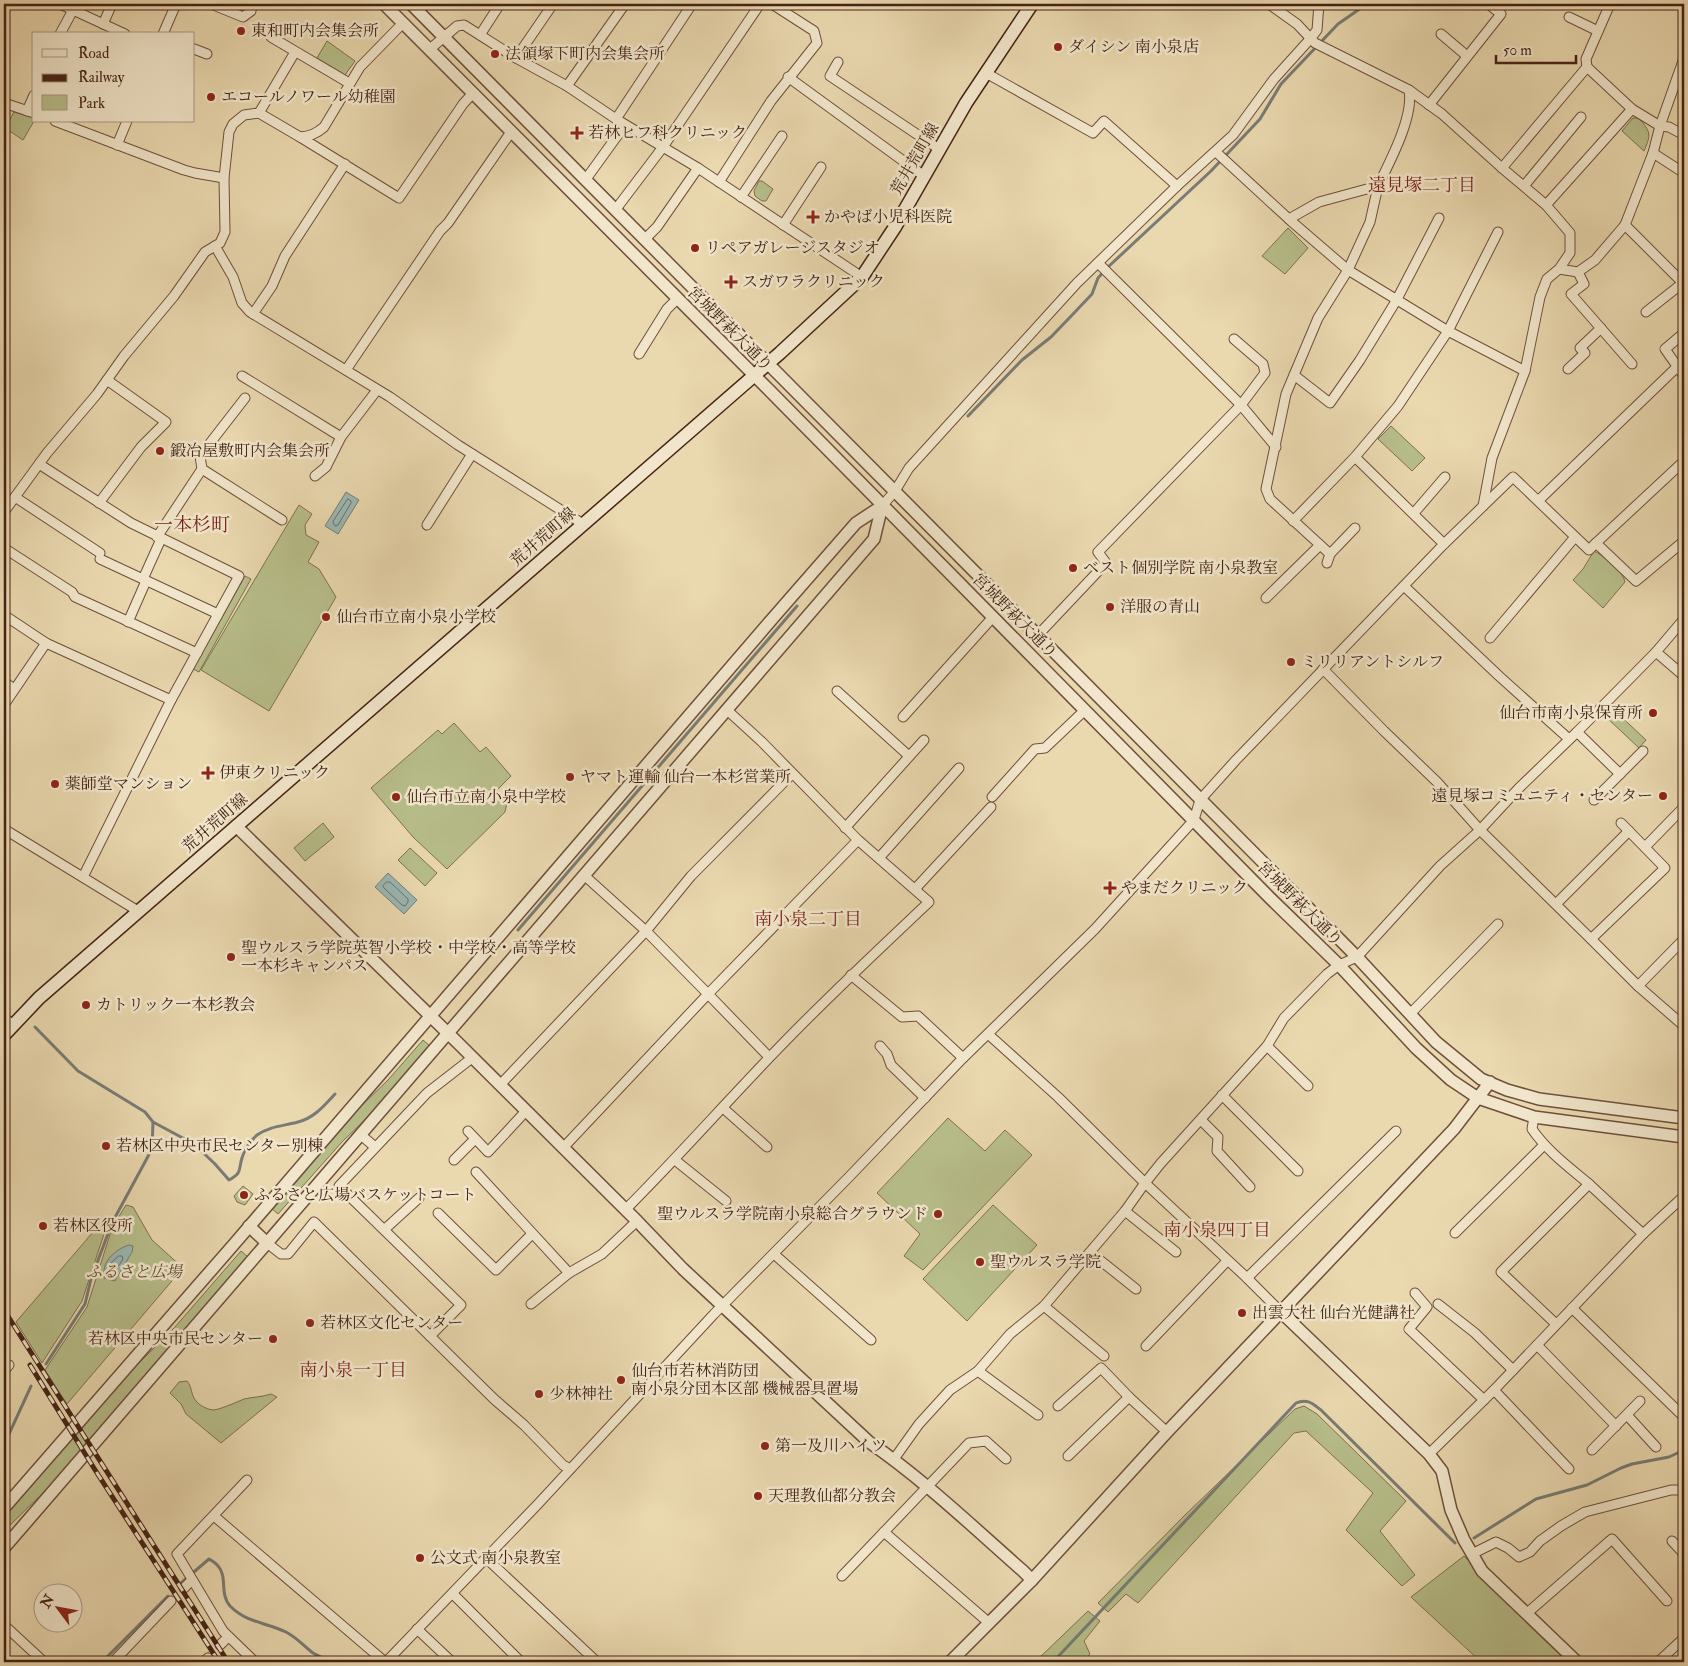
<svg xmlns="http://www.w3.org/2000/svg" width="1688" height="1666" font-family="'IM FELL Double Pica','Noto Serif JP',serif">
	<rect width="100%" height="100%" fill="#ead8af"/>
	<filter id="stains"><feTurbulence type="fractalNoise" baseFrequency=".004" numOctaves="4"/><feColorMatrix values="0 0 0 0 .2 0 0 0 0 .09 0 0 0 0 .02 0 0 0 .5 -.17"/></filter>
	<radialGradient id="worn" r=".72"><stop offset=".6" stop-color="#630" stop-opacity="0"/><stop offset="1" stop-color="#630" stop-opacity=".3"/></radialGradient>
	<g fill="#b7be8a" stroke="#7e7050">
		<path d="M327,41L355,61L345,75L317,58Z"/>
		<path d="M14,112L34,118V121L23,140L5,128Z"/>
		<path d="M1633,118H1639C1650,132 1652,133 1644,151L1622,131Z"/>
		<path d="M759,181H762L773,189L766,201H762L755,196L754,191Z"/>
		<path d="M1288,228L1308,248L1285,274L1262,256Z"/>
		<path d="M1391,426L1425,458L1412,471L1378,439Z"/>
		<path d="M299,505L312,514L305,525L306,535L319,542L308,562L319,569L336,597L269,711L201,670Z"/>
		<path d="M1594,551C1604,556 1623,571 1625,582L1603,608L1573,580L1583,569Z"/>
		<path d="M245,576L251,579L199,672L193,669Z"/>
		<path d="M1613,709L1646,740L1639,748L1606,717Z"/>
		<path d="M454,723L480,752L486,747L511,776L497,790L507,803L505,812L447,869L413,837L371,788L438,730L442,734Z"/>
		<path d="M323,823L334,837L305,861L294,848Z"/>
		<path d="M410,848L437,873L425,886L398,860Z"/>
		<path d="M423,1040L430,1046L377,1108L342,1142L278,1214L271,1208L353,1114L388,1080Z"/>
		<path d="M948,1118L985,1151L1005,1130L1032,1155L923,1270L904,1256L920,1234L877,1193Z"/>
		<path d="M243,1186L253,1194L245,1205L237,1202L234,1196Z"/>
		<path d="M126,1205L133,1207L152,1240L183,1268L67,1404L45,1370L87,1307L112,1228Z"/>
		<path d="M993,1205L1037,1245L967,1321L923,1279Z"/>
		<path d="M105,1231L82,1301L42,1363L16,1322L93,1232Z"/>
		<path d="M241,1251L248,1257L47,1489L4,1531V1517L134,1368L175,1327Z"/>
		<path d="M187,1381C193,1388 190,1395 197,1402C200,1406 209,1410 214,1410C221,1409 237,1402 244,1399C253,1397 262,1397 271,1394L277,1397L221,1443L186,1414L181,1404L170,1393L179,1382Z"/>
		<path d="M1304,1406L1317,1414L1406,1501L1380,1531L1415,1575L1402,1586L1346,1530L1373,1493L1306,1431L1294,1433L1138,1603L1126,1594L1108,1612L1098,1603L1186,1514L1295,1409Z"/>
		<path d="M1464,1556L1568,1662H1481L1411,1597Z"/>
		<path d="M1088,1611L1100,1621L1084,1641L1090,1654L1082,1662H1035Z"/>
	</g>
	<g fill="#9ab8b4" stroke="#787c75">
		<path d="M346,492L359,500L338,534L325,526Z"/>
		<path d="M388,873L417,900L404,914L375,887Z"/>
		<path d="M129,1245L133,1246L132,1252L115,1281L104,1278C103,1264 107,1259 118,1250C122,1248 125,1246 129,1245Z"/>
	</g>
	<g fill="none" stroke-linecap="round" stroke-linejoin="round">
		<g stroke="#706e65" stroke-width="1">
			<path d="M348,499L351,501V503L338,525L335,526L333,522Z"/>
			<path d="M387,882H390L408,899V902L405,906L402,905L384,888L383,886Z"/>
			<path d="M119,1256H122L123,1259L113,1274L110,1275L109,1272V1265Z"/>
		</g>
		<g stroke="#787c75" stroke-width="3">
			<path d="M968,416L1022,360L1051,337L1075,312L1092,294L1098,278L1108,267L1211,171L1260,119L1281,84L1338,24L1361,8L1364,4"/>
			<path d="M518,930L797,606"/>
			<path d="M35,1027L78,1071L145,1112L153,1122L194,1144L215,1164L229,1180C243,1172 238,1170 242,1158C244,1150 251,1140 257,1135C270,1126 284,1126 298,1122C314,1118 324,1106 335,1094"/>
			<path d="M46,1364L85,1304L91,1279L112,1223L152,1149L153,1122"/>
			<path d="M4,1453L9,1434L31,1386"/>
			<path d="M1474,1538L1536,1499L1587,1485L1621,1468L1632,1464L1669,1457L1684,1450"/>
			<path d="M181,1583L209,1559C212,1561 216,1563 218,1566C228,1577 219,1593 230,1606C247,1623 265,1622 286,1632C296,1637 304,1646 313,1653C319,1656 325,1659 330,1662"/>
			<path d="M102,1662L168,1596"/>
			<path d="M1053,1662L1296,1403C1307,1398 1313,1404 1321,1410L1455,1543"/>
		</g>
		<g stroke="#c9b490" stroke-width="9" stroke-dasharray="9 4.5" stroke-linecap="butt">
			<path d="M171,1601L184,1588"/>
			<path d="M208,1658L220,1645"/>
		</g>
		<defs>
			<g id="minor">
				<path d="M60,4L125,34"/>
				<path d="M211,4L243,17L251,11L252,4"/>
				<path d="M1269,4L1297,24L1315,43L1409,90L1442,114L1502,168"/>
				<path d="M1683,4H1684"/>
				<path d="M4,8L6,4"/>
				<path d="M1569,17L1598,31"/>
				<path d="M103,24L112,4"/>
				<path d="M60,34L73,10"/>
				<path d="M163,34L176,4"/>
				<path d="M1441,34L1467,56"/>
				<path d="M480,35L500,4"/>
				<path d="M271,37L349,83"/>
				<path d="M194,49L207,54"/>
				<path d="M430,49L457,26L464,25L516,58L567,86L616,119L698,168L862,277"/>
				<path d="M516,58L553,4"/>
				<path d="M1684,58L1660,126L1669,127L1684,135"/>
				<path d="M838,62L830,76L939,149"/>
				<path d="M1587,67L1586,59L1610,4"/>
				<path d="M986,73L1093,133L1104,121L1177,186"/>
				<path d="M788,77L924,176"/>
				<path d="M567,86L625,4"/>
				<path d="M4,103L34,113"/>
				<path d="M1429,105L1501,14L1488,4"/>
				<path d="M27,111L34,95"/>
				<path d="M259,113L295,52"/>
				<path d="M616,119L692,4"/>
				<path d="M55,121L184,170L195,173L224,178"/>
				<path d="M300,137L399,198L463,104L473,93"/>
				<path d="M117,145L127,121"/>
				<path d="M1216,152L1291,221L1348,270L1448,331L1498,232"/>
				<path d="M1653,153L1684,173"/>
				<path d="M586,179L625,125"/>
				<path d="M719,182L771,101L817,43L814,31L772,4"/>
				<path d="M1378,186C1390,161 1414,117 1409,90"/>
				<path d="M1524,186L1581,117"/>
				<path d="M741,197L782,136"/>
				<path d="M1546,205L1632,109"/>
				<path d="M616,209L663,147L760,4"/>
				<path d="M1289,219L1319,202L1378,186L1370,222L1348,270L1318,318L1286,394L1266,489L1270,499L1330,554L1327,563"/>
				<path d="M783,225L821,167"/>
				<path d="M1625,225L1684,284"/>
				<path d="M645,239L657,227L698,168"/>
				<path d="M215,246L233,277L242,303L250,312L390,397L458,445L583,524"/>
				<path d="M1098,263L1241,405L1276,447"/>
				<path d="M1578,272L1584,284L1571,294L1632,364"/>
				<path d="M1646,312L1684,282"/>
				<path d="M253,314L272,286L285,256L345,164"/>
				<path d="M1684,333L1665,349L1684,376"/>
				<path d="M639,354L667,309L677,299"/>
				<path d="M1568,369L1585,353L1580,348L1601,328"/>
				<path d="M346,370L440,231L448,223L511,132"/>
				<path d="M1294,375L1330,403L1360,360L1396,301L1439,218"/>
				<path d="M242,376L341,437"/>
				<path d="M1355,457L1444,544"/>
				<path d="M39,464L131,523L239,576L171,700L83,877"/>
				<path d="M202,469L282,520"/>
				<path d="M315,476L326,467L341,437L377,390"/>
				<path d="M15,497L100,553"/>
				<path d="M1539,500L1677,367"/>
				<path d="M99,503L141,447L166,422L107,380"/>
				<path d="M882,506L895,491L909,468L1077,283L1177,186L1233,135L1274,79L1311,38L1317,30L1319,4"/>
				<path d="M1483,506L1492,458L1525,371L1540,297L1547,279L1559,269L1578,272L1595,260L1625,225L1653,153L1660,126L1632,109L1587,67L1502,168L1546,205L1570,233V253L1559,269"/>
				<path d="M4,512L47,453L97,394L124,356L174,296L205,252L220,243L225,232L224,178L229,132L233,124L244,115L259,113L300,137C310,136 316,134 324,127L360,67L403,23"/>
				<path d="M1414,513L1445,477"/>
				<path d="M1293,521L1355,457L1398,406L1448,331L1525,371"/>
				<path d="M427,525L472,454"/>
				<path d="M157,537L202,469L200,456L245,398"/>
				<path d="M1596,543L1684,461"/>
				<path d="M4,548L72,592L75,597L197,653"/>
				<path d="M1330,554L1355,528"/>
				<path d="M100,559L218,614"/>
				<path d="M143,579L161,539"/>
				<path d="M1405,587L1499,676L1569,739"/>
				<path d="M1266,598L1320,545"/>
				<path d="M4,615L46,643L171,700"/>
				<path d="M128,622L146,581"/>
				<path d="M1037,636L1106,563L1098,552L1241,405L1265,373L1263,364L1234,339"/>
				<path d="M1490,638L1575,537"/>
				<path d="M1656,652L1684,676"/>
				<path d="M1323,669L1384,731L1437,782L1480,830L1591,939L1638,986L1684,1026"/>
				<path d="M4,682L14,689"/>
				<path d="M837,691L909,756"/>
				<path d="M4,705L46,643"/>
				<path d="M903,717L993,617"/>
				<path d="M1577,732L1620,774"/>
				<path d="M992,797L1035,749L1045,748L1085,710"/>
				<path d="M1594,800L1643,751"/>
				<path d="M845,828L924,740"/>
				<path d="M4,829L138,911"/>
				<path d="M1645,847L1684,807"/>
				<path d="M879,858L959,768"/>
				<path d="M915,889L991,807"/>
				<path d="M1556,904L1629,831"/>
				<path d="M1591,939L1665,868L1621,823"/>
				<path d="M851,975L902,1017L918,1016L963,1058"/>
				<path d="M1638,986L1684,939"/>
				<path d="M1410,1014L1498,924"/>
				<path d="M4,1017L12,1025"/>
				<path d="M988,1034L1058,1097L1145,1183L1247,1278L1281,1312"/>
				<path d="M880,1046L887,1054L891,1065L925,1098"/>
				<path d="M1267,1046L1308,1086"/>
				<path d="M769,1057L708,994L858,840"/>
				<path d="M500,1085L646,931L691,876L792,774"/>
				<path d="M1222,1095L1298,1171"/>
				<path d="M723,1108L767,1147"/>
				<path d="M1534,1117L1532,1129C1547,1151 1569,1167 1589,1184"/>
				<path d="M1201,1120L1218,1137L1217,1151L1250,1187"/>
				<path d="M468,1131L488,1152L526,1111"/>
				<path d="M361,1135L375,1147"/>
				<path d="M563,1148L708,994L646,931L585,876"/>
				<path d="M454,1160L475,1139"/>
				<path d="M675,1160L726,1201"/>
				<path d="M476,1172L569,1273"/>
				<path d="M626,1209C675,1160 721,1108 769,1058C820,1004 875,953 929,902L858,840L762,742L727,710"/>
				<path d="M1125,1211L1176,1252"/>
				<path d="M438,1213L496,1270L532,1234"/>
				<path d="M385,1229L419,1198"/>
				<path d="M1455,1233L1544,1145"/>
				<path d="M267,1243L281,1254H288L314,1222L494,1399L524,1425L563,1465L570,1469"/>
				<path d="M1091,1253L1136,1289"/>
				<path d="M774,1254L871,1340"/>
				<path d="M1247,1278L1396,1131"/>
				<path d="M1415,1293L1427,1307L1409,1329L1484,1400"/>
				<path d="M531,1304L569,1273L602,1254L637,1221"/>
				<path d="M1438,1304L1475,1333L1513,1370"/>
				<path d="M1044,1306L1104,1356"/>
				<path d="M1572,1308L1684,1417"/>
				<path d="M1556,1324L1501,1272L1589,1184L1643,1234"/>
				<path d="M430,1336L461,1305L339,1186L427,1093L472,1058"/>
				<path d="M1537,1345L1616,1426"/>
				<path d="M1146,1346L1227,1261"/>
				<path d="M4,1371L9,1365"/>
				<path d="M978,1371L1038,1415"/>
				<path d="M1494,1390L1569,1469"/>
				<path d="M1058,1406L1101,1368L1129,1397L1167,1432"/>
				<path d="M1627,1415L1656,1447"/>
				<path d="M1592,1450L1640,1401"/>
				<path d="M1429,1454L1494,1390L1643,1234L1684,1196"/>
				<path d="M1068,1456L1129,1397"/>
				<path d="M894,1459L919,1424L950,1390L978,1371L1010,1334L1044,1306L1125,1211L1145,1183L1161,1163L1267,1046L1284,1018L1327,974L1339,965L1357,957L1440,866L1480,830L1518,789L1577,732L1656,652L1684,619"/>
				<path d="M247,1480L177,1554L223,1631L255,1662"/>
				<path d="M214,1516L385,1662"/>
				<path d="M884,1532L988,1622"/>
				<path d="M1672,1541L1684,1554"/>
				<path d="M1472,1554L1496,1542L1508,1548L1519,1557L1530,1552L1540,1541L1561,1526L1585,1512L1671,1490H1684"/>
				<path d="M486,1558L597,1662"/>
				<path d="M842,1576L969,1443L986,1441L1006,1459"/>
				<path d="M184,1588L192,1580"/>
				<path d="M453,1594L521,1662"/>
				<path d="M1526,1614L1612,1539L1667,1601"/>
				<path d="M4,1625L44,1662"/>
				<path d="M417,1629L452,1662"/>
				<path d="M220,1645L228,1637"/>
				<path d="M113,1662L171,1601"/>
				<path d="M203,1662L208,1658"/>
				<path d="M386,1662L538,1504L714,1314L848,1178L963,1058L1095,929L1194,820L1200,800L1236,760L1444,544L1513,477L1589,550L1596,543L1636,581L1684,541"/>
				<path d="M1658,1662L1684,1638"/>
			</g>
			<g id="tertiary">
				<path d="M384,4L770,391L1270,898L1339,965L1416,1048L1451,1080L1478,1098L1534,1117L1684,1137"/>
				<path d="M411,4L1357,957L1436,1042L1481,1079L1507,1090L1539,1099L1684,1118"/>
				<path d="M236,826L458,1043L637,1221L683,1269L869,1442C924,1480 973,1527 1023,1571L1032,1580"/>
				<path d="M249,1226L267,1243"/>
				<path d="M1281,1312L1429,1454L1442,1471L1451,1510L1464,1540L1482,1571L1577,1662"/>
				<path d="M4,1508L235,1243L773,618L856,523L882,506"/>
				<path d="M4,1548L874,539L882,506"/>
				<path d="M950,1662L1032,1580L1167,1432L1454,1129L1490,1082"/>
			</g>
			<path id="secondary" d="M4,1035L39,998L780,353L862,277L895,227L966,103L1032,4"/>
		</defs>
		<use href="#minor" stroke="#6e503c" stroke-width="11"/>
		<use href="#tertiary" stroke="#6e503c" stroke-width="14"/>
		<use href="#secondary" stroke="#452316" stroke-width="15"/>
		<use href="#minor" stroke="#f1e6cb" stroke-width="9"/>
		<use href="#tertiary" stroke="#f1e6cb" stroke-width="11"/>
		<use href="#secondary" stroke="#f1e6cb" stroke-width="12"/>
		<defs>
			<g id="rail">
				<path d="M4,1310L228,1662"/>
				<path d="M30,1365L97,1473L219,1662"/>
			</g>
		</defs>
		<use href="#rail" stroke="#452316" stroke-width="5"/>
		<use href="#rail" stroke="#f1e6cb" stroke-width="3" stroke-dasharray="9" stroke-linecap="butt"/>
	</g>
	<g fill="#8f2418" stroke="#f1e6cb" stroke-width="2">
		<circle cx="241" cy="31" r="5"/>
		<circle cx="1058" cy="47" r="5"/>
		<circle cx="495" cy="54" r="5"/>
		<circle cx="211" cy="97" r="5"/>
		<path d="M574.5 125.5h5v5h5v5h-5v5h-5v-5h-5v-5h5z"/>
		<path d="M810.5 209.5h5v5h5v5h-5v5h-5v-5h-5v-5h5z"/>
		<circle cx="695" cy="248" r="5"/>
		<path d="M728.5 274.5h5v5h5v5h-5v5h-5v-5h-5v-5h5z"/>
		<circle cx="160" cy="451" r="5"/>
		<circle cx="1073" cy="568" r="5"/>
		<circle cx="1110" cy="607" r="5"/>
		<circle cx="326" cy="617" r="5"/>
		<circle cx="1291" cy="662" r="5"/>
		<circle cx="1653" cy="713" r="5"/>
		<path d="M205.5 765.5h5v5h5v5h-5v5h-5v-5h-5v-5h5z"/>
		<circle cx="570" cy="777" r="5"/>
		<circle cx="55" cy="784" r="5"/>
		<circle cx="1663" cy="796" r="5"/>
		<circle cx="396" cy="797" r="5"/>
		<path d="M1107.5 880.5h5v5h5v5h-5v5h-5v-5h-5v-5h5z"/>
		<circle cx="231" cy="957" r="5"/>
		<circle cx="86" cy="1005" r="5"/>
		<circle cx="106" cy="1146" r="5"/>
		<circle cx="244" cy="1195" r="5"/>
		<circle cx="938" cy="1214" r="5"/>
		<circle cx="43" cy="1226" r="5"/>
		<circle cx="980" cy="1262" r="5"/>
		<circle cx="1242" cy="1313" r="5"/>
		<circle cx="310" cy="1323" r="5"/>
		<circle cx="273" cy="1339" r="5"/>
		<circle cx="621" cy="1380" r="5"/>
		<circle cx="539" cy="1394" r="5"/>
		<circle cx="765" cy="1446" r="5"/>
		<circle cx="758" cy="1496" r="5"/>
		<circle cx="420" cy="1558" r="5"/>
	</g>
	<g text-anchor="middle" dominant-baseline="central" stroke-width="5" stroke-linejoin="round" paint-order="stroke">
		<g font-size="16" fill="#452316" stroke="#f1e6cb" text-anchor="start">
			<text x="251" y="31">東和町内会集会所</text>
			<text x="1068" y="47">ダイシン 南小泉店</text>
			<text x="505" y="54">法領塚下町内会集会所</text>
			<text x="221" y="97">エコールノワール幼稚園</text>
			<text x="588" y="133">若林ヒフ科クリニック</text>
			<text x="824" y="217">かやば小児科医院</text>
			<text x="705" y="248">リペアガレージスタジオ</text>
			<text x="742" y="282">スガワラクリニック</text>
			<text x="170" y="451">鍛冶屋敷町内会集会所</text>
			<text x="1083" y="568">ベスト個別学院 南小泉教室</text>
			<text x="1120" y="607">洋服の青山</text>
			<text x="336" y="617">仙台市立南小泉小学校</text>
			<text x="1301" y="662">ミリリアントシルフ</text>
			<text x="1643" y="713" text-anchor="end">仙台市南小泉保育所</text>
			<text x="219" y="773">伊東クリニック</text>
			<text x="580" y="777">ヤマト運輸 仙台一本杉営業所</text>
			<text x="65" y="784">薬師堂マンション</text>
			<text x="1653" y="796" text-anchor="end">遠見塚コミュニティ・センター</text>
			<text x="406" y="797">仙台市立南小泉中学校</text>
			<text x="1121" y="888">やまだクリニック</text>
			<text x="241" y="948">聖ウルスラ学院英智小学校・中学校・高等学校<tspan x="241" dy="18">一本杉キャンパス</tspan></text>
			<text x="96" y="1005">カトリック一本杉教会</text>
			<text x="116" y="1146">若林区中央市民センター別棟</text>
			<text x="254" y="1195">ふるさと広場バスケットコート</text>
			<text x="928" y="1214" text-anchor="end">聖ウルスラ学院南小泉総合グラウンド</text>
			<text x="53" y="1226">若林区役所</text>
			<text x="990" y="1262">聖ウルスラ学院</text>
			<text x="1252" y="1313">出雲大社 仙台光健講社</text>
			<text x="320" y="1323">若林区文化センター</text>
			<text x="263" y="1339" text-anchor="end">若林区中央市民センター</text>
			<text x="631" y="1371">仙台市若林消防団<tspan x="631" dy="18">南小泉分団本区部 機械器具置場</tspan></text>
			<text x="549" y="1394">少林神社</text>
			<text x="775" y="1446">第一及川ハイツ</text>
			<text x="768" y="1496">天理教仙都分教会</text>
			<text x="430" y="1558">公文式 南小泉教室</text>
		</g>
		<g font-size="16" fill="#452316" stroke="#f1e6cb">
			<text transform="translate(915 159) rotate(-60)">荒井荒町線</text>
			<text transform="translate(730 329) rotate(45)">宮城野萩大通り</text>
			<text transform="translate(543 537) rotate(-41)">荒井荒町線</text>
			<text transform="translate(1015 616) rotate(45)">宮城野萩大通り</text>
			<text transform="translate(215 823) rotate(-41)">荒井荒町線</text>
			<text transform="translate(1300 904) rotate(45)">宮城野萩大通り</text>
		</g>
		<g font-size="16" font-style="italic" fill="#624a33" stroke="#f1e6cb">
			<text x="134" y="1272">ふるさと広場</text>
		</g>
		<g font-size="18" fill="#7a1f14" stroke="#f1e6cb">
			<text x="1422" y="185">遠見塚二丁目</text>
			<text x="808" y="919">南小泉二丁目</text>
			<text x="1217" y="1230">南小泉四丁目</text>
			<text x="353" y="1370">南小泉一丁目</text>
		</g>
		<g font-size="19" fill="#7a1f14" stroke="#f1e6cb">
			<text x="192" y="525">一本杉町</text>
		</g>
	</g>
	<rect width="1688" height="1666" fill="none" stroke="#ead8af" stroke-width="20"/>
	<rect x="5" y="5" width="1678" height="1656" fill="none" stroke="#452316" stroke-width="2.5"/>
	<rect x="10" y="10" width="1668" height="1646" fill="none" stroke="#452316"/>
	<rect x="32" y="32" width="162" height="90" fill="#f1e6cb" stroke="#ac9883"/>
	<rect x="42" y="49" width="25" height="8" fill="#f1e6cb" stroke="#ac9883"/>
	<text x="78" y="58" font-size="15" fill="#452316">Road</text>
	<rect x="42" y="74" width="25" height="8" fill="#452316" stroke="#ac9883"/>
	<text x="78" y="82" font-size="15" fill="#452316">Railway</text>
	<rect x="42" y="95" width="25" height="15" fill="#b7be8a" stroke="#ac9883"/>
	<text x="78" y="108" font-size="15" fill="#452316">Park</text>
	<g transform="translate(58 1608) rotate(302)"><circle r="24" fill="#f1e6cb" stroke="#ac9883"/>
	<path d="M0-4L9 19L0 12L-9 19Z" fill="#8f2418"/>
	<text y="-8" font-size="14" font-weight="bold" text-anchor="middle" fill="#452316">N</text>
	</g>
	<path d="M1496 55v8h80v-8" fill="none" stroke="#452316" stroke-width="2.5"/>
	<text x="1503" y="55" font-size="15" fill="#452316" stroke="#f1e6cb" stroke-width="4" paint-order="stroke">50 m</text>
	<rect width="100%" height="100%" filter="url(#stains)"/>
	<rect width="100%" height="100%" fill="url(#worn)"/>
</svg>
